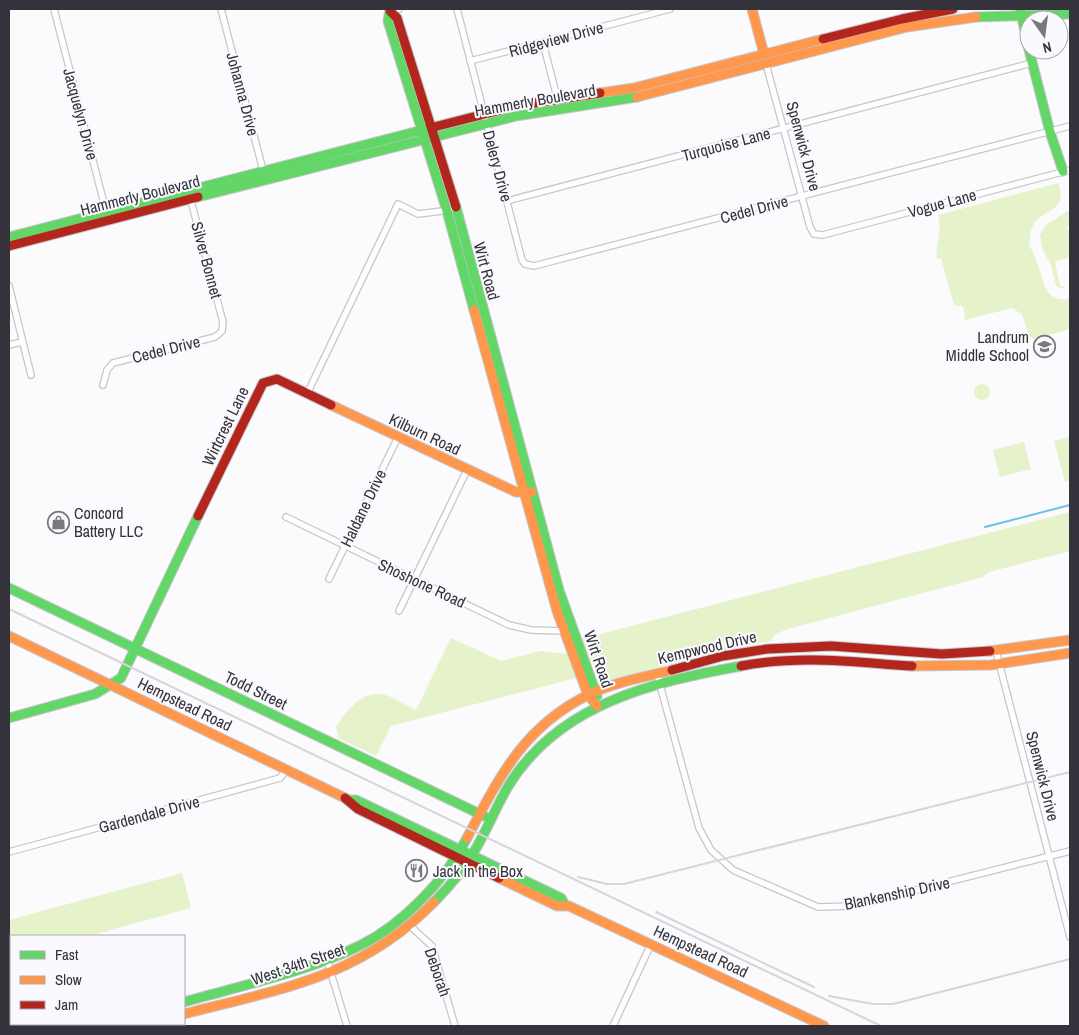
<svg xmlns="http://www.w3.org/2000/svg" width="1079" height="1035" font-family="'Archivo Narrow',sans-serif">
	<rect width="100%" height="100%" fill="#fbfafd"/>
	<g fill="#e6f2c9">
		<path d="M1058,183C1072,220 1027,203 1030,244L1028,245C1039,256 1041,287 1051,295C1055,299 1061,299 1065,300L1070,298V329L1033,339L1028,333L1022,314L1012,308L965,320L964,308L960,305L959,307L954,305L941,258L937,259C935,240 943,235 938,215Z"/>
		<path d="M1068,211L1070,212V226L1067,227L1070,238V257L1055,262L1060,286H1066L1061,289L1056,285L1051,265L1042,248L1040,235L1047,224Z"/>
		<circle cx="982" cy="392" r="8"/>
		<path d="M1070,437V480L1065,482L1054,441Z"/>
		<path d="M1024,442L1031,469L1000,477L993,450Z"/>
		<path d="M1070,512V551L989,572L983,577L788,629L775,634L771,641C715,651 660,667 604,682L600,680L581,639Z"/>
		<path d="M451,638L501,661L541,651L567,654L576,678L391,726L376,756L338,738L336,727C344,713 360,693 379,694C391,694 405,706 416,710Z"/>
		<path d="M182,873L191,908L89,936H11V958H9V920Z"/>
	</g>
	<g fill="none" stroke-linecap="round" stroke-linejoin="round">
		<path stroke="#6ec1e5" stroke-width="2" d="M985,527L1070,505"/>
		<defs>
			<g id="street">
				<path d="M54,9L107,215"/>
				<path d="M221,9L264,174"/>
				<path d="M457,9L522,260L525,264L534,266L1070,126"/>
				<path d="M390,11L399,9"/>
				<path d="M543,43L558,101"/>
				<path d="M470,61L670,9"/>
				<path d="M766,64L810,227L814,234L823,235L853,227L1070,170"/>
				<path d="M507,201L1032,63"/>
				<path d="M9,286L31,375"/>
				<path d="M9,345L22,342"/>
				<path d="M103,385L107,370L113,363L215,337L222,331L223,322L190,197"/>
				<path d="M307,394L398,204L418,214L450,210"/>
				<path d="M286,517L509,625L531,630L563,631"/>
				<path d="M329,579L398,437"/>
				<path d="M399,611L467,470"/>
				<path d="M996,651L1070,937"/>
				<path d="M657,674L699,828L711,850L733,870L818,907L853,906L1070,851"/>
				<path d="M9,852L280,778L286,770"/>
				<path d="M409,925L432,946L455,1026"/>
				<path d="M327,960L347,1026"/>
				<path d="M613,1026L651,944"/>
			</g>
			<g id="fast">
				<path d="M390,9L388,21L447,211L474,310"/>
				<path d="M1020,9L1029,49"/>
				<path d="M976,17L1070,14"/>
				<path d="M1029,50L1050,132L1063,171"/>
				<path d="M198,197L516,116L637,97"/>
				<path d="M456,207L559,590L597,696"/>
				<path d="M9,237L434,127"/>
				<path d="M9,588L484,816"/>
				<path d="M9,718L95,694L121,678L198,516"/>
				<path d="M349,800H356L561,898L565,905"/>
				<path d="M434,902C448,888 462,872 472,855C486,833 495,808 509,785C559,704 653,682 741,666"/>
				<path d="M184,1002C243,985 307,972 361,945C403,924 446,879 467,838"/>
			</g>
			<g id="slow">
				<path d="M752,9L764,54"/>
				<path d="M600,93L634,88L823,39"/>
				<path d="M637,97L907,27L976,17"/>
				<path d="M474,310L557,611L588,695L597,706"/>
				<path d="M331,405L516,492H532"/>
				<path d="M9,636L345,798"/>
				<path d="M990,651L1070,640"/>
				<path d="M912,666L991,665L1070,653"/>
				<path d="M467,838C499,778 523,727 588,695C614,682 645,677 672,670"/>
				<path d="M499,878L557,906H569L824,1026"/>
				<path d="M184,1014C281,989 361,977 434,902"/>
				<path d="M96,1026L104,1024"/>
			</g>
			<g id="jam">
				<path d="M390,11L397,18L456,207"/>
				<path d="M823,39L902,19L953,9"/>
				<path d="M434,127L516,106L600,93"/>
				<path d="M9,246L198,197"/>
				<path d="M198,516L263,383L277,379L331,405"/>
				<path d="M741,666C800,655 852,662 912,666"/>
				<path d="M672,670L723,656L767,649L831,646L942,654L990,651"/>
				<path d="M345,798L358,809L499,878"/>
				<path d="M137,1026L146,1024"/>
			</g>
		</defs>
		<use href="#street" stroke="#c7c6cb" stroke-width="8"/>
		<use href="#fast" stroke="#c7c6cb" stroke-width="11"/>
		<use href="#slow" stroke="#c7c6cb" stroke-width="11"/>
		<use href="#jam" stroke="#c7c6cb" stroke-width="11"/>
		<use href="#street" stroke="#fefeff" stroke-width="5.5"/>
		<use href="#fast" stroke="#63d668" stroke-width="9"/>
		<use href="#slow" stroke="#ff974d" stroke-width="9"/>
		<use href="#jam" stroke="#b3261e" stroke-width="9"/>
		<g stroke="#d6d5d7" stroke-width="2">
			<path d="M9,609L881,1026"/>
			<path d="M578,877L607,884H624L1070,772"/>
			<path d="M656,912L814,987"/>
			<path d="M829,996L873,1004H893L1070,959"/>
		</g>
	</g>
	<defs>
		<symbol id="school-ring" viewBox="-11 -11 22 22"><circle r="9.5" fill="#faf9fe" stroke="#7a787f" stroke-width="1.5"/><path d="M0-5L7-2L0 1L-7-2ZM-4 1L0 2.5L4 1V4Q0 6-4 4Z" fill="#7a787f"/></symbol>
		<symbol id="shop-ring" viewBox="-11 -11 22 22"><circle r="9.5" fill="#faf9fe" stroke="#7a787f" stroke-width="1.5"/><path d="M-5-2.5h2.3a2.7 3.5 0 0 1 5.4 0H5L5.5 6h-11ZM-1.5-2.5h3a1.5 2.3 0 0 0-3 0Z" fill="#7a787f"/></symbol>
		<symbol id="restaurant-ring" viewBox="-11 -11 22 22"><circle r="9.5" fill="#faf9fe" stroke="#7a787f" stroke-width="1.5"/><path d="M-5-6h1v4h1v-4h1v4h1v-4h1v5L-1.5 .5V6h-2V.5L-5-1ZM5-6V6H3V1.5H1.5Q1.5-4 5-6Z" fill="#7a787f"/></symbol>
	</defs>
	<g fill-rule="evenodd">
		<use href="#school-ring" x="1032" y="334" width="25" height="25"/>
		<use href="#shop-ring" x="46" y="510" width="25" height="25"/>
		<use href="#restaurant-ring" x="404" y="858" width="25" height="25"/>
	</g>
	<g text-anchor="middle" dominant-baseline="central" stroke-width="4" stroke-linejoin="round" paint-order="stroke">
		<g font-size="16" fill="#34323b" stroke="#faf9fe">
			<text transform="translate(556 39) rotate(-15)">Ridgeview Drive</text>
			<text transform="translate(243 94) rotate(75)">Johanna Drive</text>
			<text transform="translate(535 100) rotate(-10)">Hammerly Boulevard</text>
			<text transform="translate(81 114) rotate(75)">Jacquelyn Drive</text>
			<text transform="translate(726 144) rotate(-15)">Turquoise Lane</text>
			<text transform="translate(804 146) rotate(75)">Spenwick Drive</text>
			<text transform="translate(498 166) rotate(75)">Delery Drive</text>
			<text transform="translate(140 195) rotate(-14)">Hammerly Boulevard</text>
			<text transform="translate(942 203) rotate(-15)">Vogue Lane</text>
			<text transform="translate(754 209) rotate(-15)">Cedel Drive</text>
			<text transform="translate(207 260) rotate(75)">Silver Bonnet</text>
			<text transform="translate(487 271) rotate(75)">Wirt Road</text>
			<text transform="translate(166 349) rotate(-14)">Cedel Drive</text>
			<text transform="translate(225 426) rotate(-64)">Wirtcrest Lane</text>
			<text transform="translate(425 434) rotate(25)">Kilburn Road</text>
			<text transform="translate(363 508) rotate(-64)">Haldane Drive</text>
			<text transform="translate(422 583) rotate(25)">Shoshone Road</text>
			<text transform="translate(707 647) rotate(-13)">Kempwood Drive</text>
			<text transform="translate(599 659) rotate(71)">Wirt Road</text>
			<text transform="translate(256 690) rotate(26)">Todd Street</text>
			<text transform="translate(185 704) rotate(26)">Hempstead Road</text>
			<text transform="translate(1043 776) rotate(76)">Spenwick Drive</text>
			<text transform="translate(149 814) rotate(-15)">Gardendale Drive</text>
			<text transform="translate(897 893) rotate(-12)">Blankenship Drive</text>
			<text transform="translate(701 951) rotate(25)">Hempstead Road</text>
			<text transform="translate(298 964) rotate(-19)">West 34th Street</text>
			<text transform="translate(438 972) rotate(71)">Deborah</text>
		</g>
		<g font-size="16" fill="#34323b" stroke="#faf9fe" text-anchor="start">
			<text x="1029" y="337" text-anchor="end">Landrum<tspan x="1029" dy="18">Middle School</tspan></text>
			<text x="74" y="513">Concord<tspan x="74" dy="18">Battery LLC</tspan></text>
			<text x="433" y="871">Jack in the Box</text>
		</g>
	</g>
	<rect width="1079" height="1035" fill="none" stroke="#34323b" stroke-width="20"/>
	<rect x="10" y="935" width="175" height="90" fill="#faf9fe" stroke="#aba9b0"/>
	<rect x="20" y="951" width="25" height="8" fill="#63d668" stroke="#aba9b0"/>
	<text x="55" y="960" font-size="15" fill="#34323b">Fast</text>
	<rect x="20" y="976" width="25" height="8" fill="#ff974d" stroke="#aba9b0"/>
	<text x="55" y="985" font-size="15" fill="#34323b">Slow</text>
	<rect x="20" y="1001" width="25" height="8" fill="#b3261e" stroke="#aba9b0"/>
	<text x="55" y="1010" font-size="15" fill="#34323b">Jam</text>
	<g transform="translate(1044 35) rotate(166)"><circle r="24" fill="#faf9fe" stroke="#aba9b0"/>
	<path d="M0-4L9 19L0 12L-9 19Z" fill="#7a787f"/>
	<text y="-8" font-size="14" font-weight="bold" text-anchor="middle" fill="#34323b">N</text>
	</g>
</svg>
